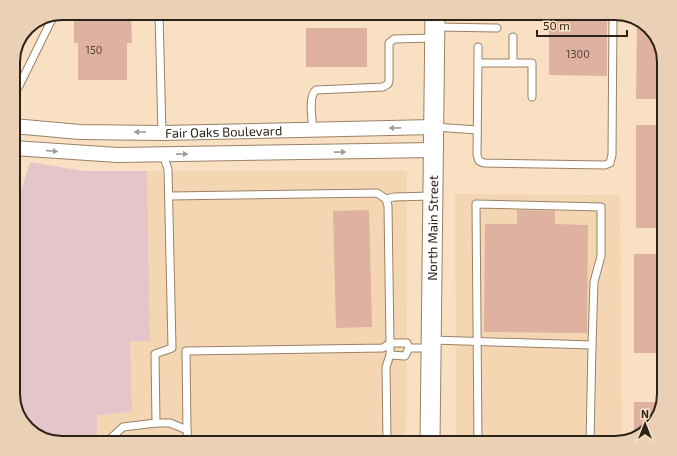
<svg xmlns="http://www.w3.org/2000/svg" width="677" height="456" font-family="'Exo 2',sans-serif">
	<rect width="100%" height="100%" fill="#fae0c3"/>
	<g fill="#f5d6b3">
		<path d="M147,171H407L406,443H97V415L132,412L130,341L150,340Z"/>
		<path d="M455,194L620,195L622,442L616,443H456Z"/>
	</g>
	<path fill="#e4c5c9" d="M30,162L83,171H147L150,341H130L132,412L97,415V443H62L34,435L19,418L13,397V217Z"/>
	<g fill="#dfb1a1">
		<path d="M77,13H127V18H131L132,43H127V80H78V43H74V18H77Z"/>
		<path d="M545,13H607V76L549,75V31H545Z"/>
		<path d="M637,20L643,21L658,38L664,61V99H636Z"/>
		<rect x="306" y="28" width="61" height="39"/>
		<path d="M636,125H664L663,228H636Z"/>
		<path d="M369,210L372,327L336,328L333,211Z"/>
		<path d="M517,210L555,211V224L588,225L587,333L484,332L485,224H517Z"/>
		<rect x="634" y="254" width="28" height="99"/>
		<path d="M664,372V391L657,387Z"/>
		<path d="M634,402H661V405L656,422L637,438L634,439Z"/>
		<rect x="135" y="440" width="32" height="3"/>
	</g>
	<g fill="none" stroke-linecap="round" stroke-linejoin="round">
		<defs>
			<g id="service">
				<path d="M159,13L162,133"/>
				<path d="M315,13H317"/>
				<path d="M435,27L497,28"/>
				<path d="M513,37V63H478L477,155L479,161L484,163L605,165L610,163L612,155L613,13"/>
				<path d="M478,63V47"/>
				<path d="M513,63H532V97"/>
				<path d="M13,94L19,86L53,17"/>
				<path d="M435,127L477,130"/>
				<path d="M313,129C312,118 308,96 316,90L383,87L388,84L389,81V43L394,39L435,38"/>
				<path d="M169,196L377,193L386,199L388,206L390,343V355L386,367L387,441"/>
				<path d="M386,199L394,197L432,196"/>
				<path d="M432,340L592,345L590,443"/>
				<path d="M409,348H431"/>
				<path d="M390,355L405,356L409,348"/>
				<path d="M156,423H170L187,430L188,443"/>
				<path d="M187,430L186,351L383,348L390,343H407L409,348"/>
				<path d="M382,441H430"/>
				<path d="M111,443V438L123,427L156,423L155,354L172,348L168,169L163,155"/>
				<path d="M302,443L378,441"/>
				<path d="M478,443L476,204L601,207V256L594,282L592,345"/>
			</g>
			<g id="minor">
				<path id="s1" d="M13,126L80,132L162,133L434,127"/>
				<path d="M13,148L118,155L434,150"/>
			</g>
			<g id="secondary">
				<path id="s2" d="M430,443L435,13"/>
			</g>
		</defs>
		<use href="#service" stroke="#998267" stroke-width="9"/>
		<use href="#minor" stroke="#998267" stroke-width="16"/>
		<use href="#secondary" stroke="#998267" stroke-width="21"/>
		<use href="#service" stroke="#fff" stroke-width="7"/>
		<use href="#minor" stroke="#fff" stroke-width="14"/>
		<use href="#secondary" stroke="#fff" stroke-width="19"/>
	</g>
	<defs><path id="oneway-solid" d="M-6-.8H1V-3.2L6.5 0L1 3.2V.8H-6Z"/></defs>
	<g fill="#a09c97">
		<use href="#oneway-solid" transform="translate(395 128) rotate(179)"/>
		<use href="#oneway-solid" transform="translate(140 132) rotate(-180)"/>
		<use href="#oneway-solid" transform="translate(52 151) rotate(4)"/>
		<use href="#oneway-solid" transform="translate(340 152) rotate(-1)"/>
		<use href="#oneway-solid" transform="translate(182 154) rotate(-1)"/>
	</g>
	<g text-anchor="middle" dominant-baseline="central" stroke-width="3.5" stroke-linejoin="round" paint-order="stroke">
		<g font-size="11" fill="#59463a">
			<text x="94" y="49">150</text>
			<text x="578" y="53">1300</text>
		</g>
		<g font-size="13" fill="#2c2318" stroke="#fae0c3">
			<text stroke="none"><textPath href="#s1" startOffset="211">Fair Oaks Boulevard</textPath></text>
			<text stroke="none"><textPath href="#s2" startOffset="215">North Main Street</textPath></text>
		</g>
	</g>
	<path d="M0 0H677V456H0ZM62 20H615A42 42 0 0 1 657 62V394A42 42 0 0 1 615 436H62A42 42 0 0 1 20 394V62A42 42 0 0 1 62 20Z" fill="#ead1b5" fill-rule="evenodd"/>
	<path fill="none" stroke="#2c2318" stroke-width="2" d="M62 20H615A42 42 0 0 1 657 62V394A42 42 0 0 1 615 436H62A42 42 0 0 1 20 394V62A42 42 0 0 1 62 20Z"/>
	<g transform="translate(645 424)" stroke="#fae0c3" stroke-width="3" paint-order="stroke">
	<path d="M0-3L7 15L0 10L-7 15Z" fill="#2c2318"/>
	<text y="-6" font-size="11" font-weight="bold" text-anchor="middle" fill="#2c2318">N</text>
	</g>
	<path d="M537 30v6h90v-6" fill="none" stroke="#2c2318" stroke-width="2"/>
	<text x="543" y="30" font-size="12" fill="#2c2318" stroke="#fae0c3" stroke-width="3" paint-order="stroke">50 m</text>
</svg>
